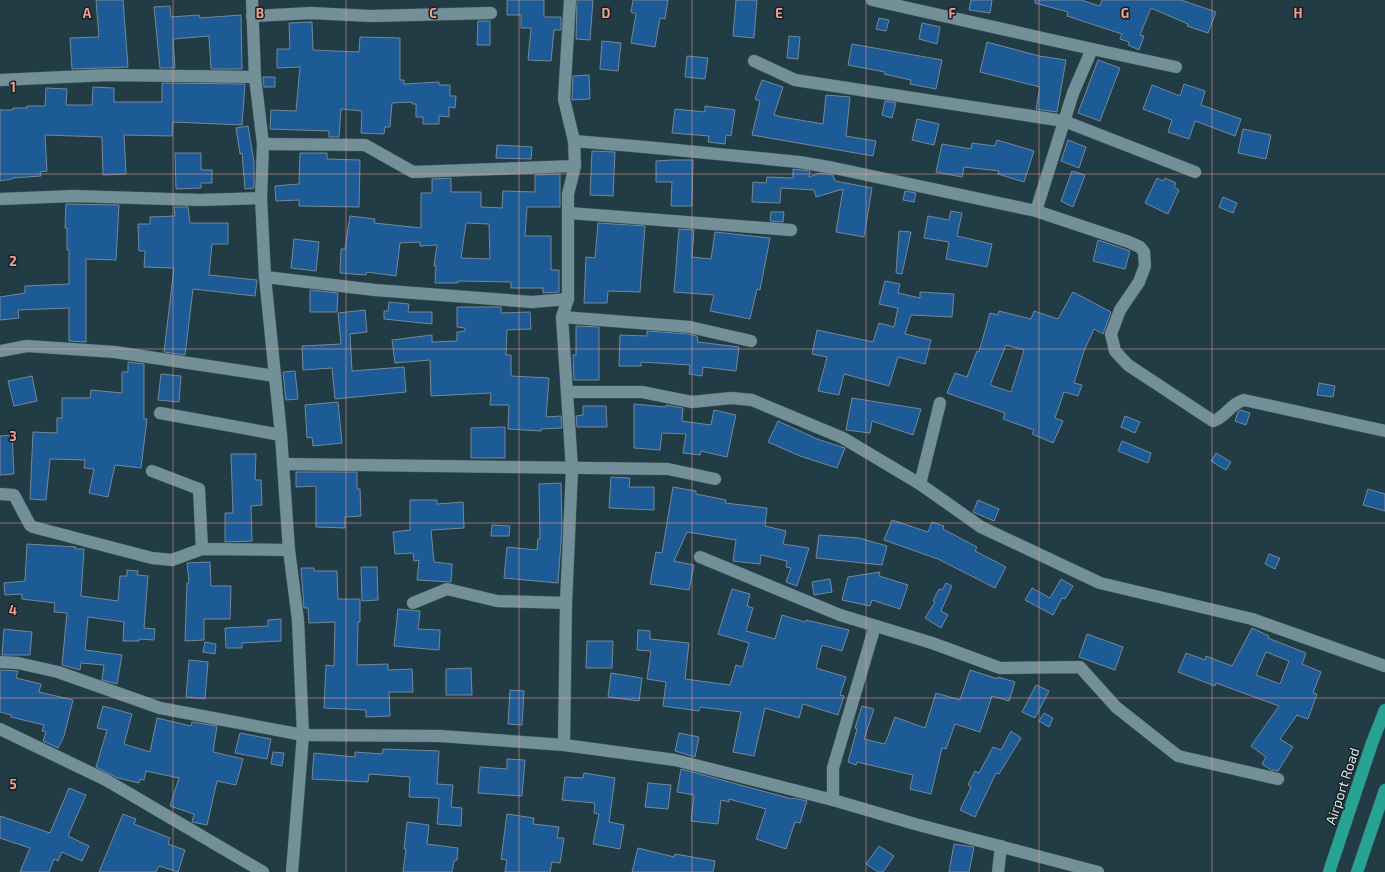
<svg xmlns="http://www.w3.org/2000/svg" width="1385" height="872" font-family="'Exo 2',sans-serif">
	<rect width="100%" height="100%" fill="#213c44"/>
	<g fill="#1d5b97" stroke="#76879a" fill-rule="evenodd">
		<path d="M96,0H123L128,67L72,69L70,38L99,37Z"/>
		<path d="M507,0H544V17H561V30H554L551,61L528,60L531,28H521V15H507Z"/>
		<path d="M577,0H593L590,40L576,39Z"/>
		<path d="M633,0H668L665,19L660,18L655,47L631,43L636,14L631,12Z"/>
		<path d="M736,0H757L754,38L733,36Z"/>
		<path d="M971,0H992L990,13L969,10Z"/>
		<path d="M1035,0H1081L1100,6L1102,0H1181L1216,12L1208,33L1187,26L1188,24L1151,8L1140,35L1144,36L1139,50L1128,45L1129,42L1120,39L1122,34L1067,16L1068,12L1035,3Z"/>
		<path d="M170,6L171,17L199,15L200,18L241,15L242,69H211L209,36L173,39L175,68H160L154,7Z"/>
		<path d="M879,18L889,20L886,31L876,29Z"/>
		<path d="M478,21H490V45H477Z"/>
		<path d="M312,22L313,50L359,52L360,37L400,38V80H404V84L439,82V85H450V96H456L455,108L449,107V117L439,116V124H423V117H416V104H412V102L392,103L390,127H385L384,134L361,133L362,111L341,109L339,137H329V131L270,129L271,110L296,111L300,67L277,68V49H290L289,23Z"/>
		<path d="M922,23L940,27L937,44L919,39Z"/>
		<path d="M789,36L800,37L798,59L787,58Z"/>
		<path d="M602,41L621,43L618,71L600,69Z"/>
		<path d="M987,42L1039,56L1066,60L1057,112L1036,109L1040,87L980,72Z"/>
		<path d="M852,44L942,60L936,89L910,84L911,80L884,74L885,72L848,65Z"/>
		<path d="M687,56L708,58L705,79L685,77Z"/>
		<path d="M1098,60L1120,68L1100,121L1078,113Z"/>
		<path d="M589,75L590,99L572,100L573,76Z"/>
		<path d="M263,77H275V87H264Z"/>
		<path d="M762,80L783,87L774,115L782,117L823,124L826,95L850,97L846,136L876,141L873,156L752,135L760,101L755,99Z"/>
		<path d="M162,83L245,84L242,125L173,122L172,136L124,135L126,174L103,175L102,137L45,135L47,171L40,172L41,176L12,178V179L0,181V110H13V108H27V106H45L46,88L67,89L66,105H92L93,87L114,88V102H162Z"/>
		<path d="M1184,84L1205,91L1201,105L1241,119L1235,136L1195,121L1189,139L1168,132L1172,120L1143,109L1152,85L1180,96Z"/>
		<path d="M885,101L896,103L892,118L882,115Z"/>
		<path d="M705,106L735,110L731,136L726,135L725,144L708,142L709,136L672,133L675,109L705,112Z"/>
		<path d="M917,119L939,124L934,145L912,140Z"/>
		<path d="M248,126L254,162V188L245,189L242,153L240,154L236,128Z"/>
		<path d="M1243,129L1271,135L1266,159L1238,153Z"/>
		<path d="M997,140L1034,151L1024,182L998,174L999,171L964,167L962,177L936,172L942,144L971,149L972,143L995,146Z"/>
		<path d="M1068,140L1086,147L1079,168L1061,161Z"/>
		<path d="M497,145L532,147L531,159L496,158Z"/>
		<path d="M592,151L615,152L613,196L590,195Z"/>
		<path d="M175,153H201V170H212V183H201V188L176,189Z"/>
		<path d="M300,153H327V159L360,160L359,207L299,206V200L276,201L275,186L299,184Z"/>
		<path d="M672,160H693L692,206H671L672,182H656V161Z"/>
		<path d="M793,169L810,171L809,177L820,173L833,175L835,181L872,188L864,237L836,232L843,189L816,197L814,190L781,188L780,203L752,202L753,182L766,183L767,177L793,178Z"/>
		<path d="M1072,171L1085,175L1073,207L1061,201Z"/>
		<path d="M560,174V207H527L525,236H551V270H559V292L543,293V288H511V282L458,281V283H435L436,266H434L437,245L420,246V242L400,243L396,276L367,272L366,275L340,273L341,249H345L350,216L375,219L374,223L421,228V193H432V179L451,178V192H481V207L502,208L503,191L535,192V175ZM466,223L489,224L490,259L461,258Z"/>
		<path d="M1157,178L1163,181L1165,178L1176,183L1174,187L1179,190L1168,214L1145,203Z"/>
		<path d="M905,191L916,193L914,202L903,200Z"/>
		<path d="M1223,197L1237,203L1233,213L1219,207Z"/>
		<path d="M66,204L119,205L116,260L86,259V342L69,341V308L18,310L19,318L0,320V297L25,293V286L69,284V250H67V228H65Z"/>
		<path d="M174,207H188L190,223H228V244H212L209,275L257,280L255,296L193,289L185,355L164,352L174,268L144,267L145,251H139L138,224H150V217L175,216Z"/>
		<path d="M951,211L962,213L957,236L992,244L987,267L946,259L949,242L924,238L928,216L949,220Z"/>
		<path d="M771,212H784L783,222L770,221Z"/>
		<path d="M598,223L645,226L640,292L608,291L607,303H584L586,257L595,258Z"/>
		<path d="M679,229L694,230L692,257L711,259L715,232L770,238L760,290L757,289L750,319L710,311L714,295L674,292Z"/>
		<path d="M899,231L911,232L902,274L896,273Z"/>
		<path d="M294,239L319,242L316,271L291,268Z"/>
		<path d="M1098,240L1130,251L1125,269L1093,261Z"/>
		<path d="M885,281L900,284L898,293L920,298V292L954,294L952,317L911,315L905,334L931,340L925,364L898,357L889,386L844,374L839,395L818,391L827,357L812,354L817,330L873,342L879,323L894,327L898,308L879,304Z"/>
		<path d="M310,290L338,293L337,312H310Z"/>
		<path d="M1073,292L1111,312L1103,334L1094,329L1084,351L1074,383L1082,385L1078,396L1064,392L1055,418L1063,421L1053,443L1032,434L1034,430L1003,419L1005,413L947,393L955,373L967,377L977,351L979,352L990,313L998,315L999,311L1031,319L1034,311L1058,319ZM1006,345L1024,350L1011,392L990,385Z"/>
		<path d="M389,302L409,304L408,312H432V324L384,319V311H388Z"/>
		<path d="M457,307H501V313L530,312L531,329L507,330L506,355H511V376L549,378L546,417L561,416L562,428L541,429V431L508,429L509,405H490L491,393L431,396L430,360L395,363L392,340L432,335V342L457,341V332L465,331V328L457,327Z"/>
		<path d="M365,310L367,332L350,334L352,371L404,367L406,392L335,399L332,368L303,370L302,346L341,344L338,313Z"/>
		<path d="M576,326L599,327V380H574L573,355H576Z"/>
		<path d="M647,331L689,334L697,336L698,342L739,347L736,371L703,367L702,376L689,374L690,365L641,362V366H619L620,335L647,336Z"/>
		<path d="M128,362L144,364V419H147L141,468L115,465L108,497L89,493L94,469L84,468L85,460L50,459L46,500L30,499L33,432L57,433V418H62V398H90L91,390L122,393V372H128Z"/>
		<path d="M295,371L298,399L286,400L283,372Z"/>
		<path d="M161,374L181,376L179,402L158,400Z"/>
		<path d="M32,376L37,401L14,406L8,381Z"/>
		<path d="M1319,383L1335,386L1333,397L1317,395Z"/>
		<path d="M852,398L921,409L913,435L872,421L870,433L846,430Z"/>
		<path d="M338,402L342,443L313,446L312,437L307,438L305,405Z"/>
		<path d="M634,404L666,407V405L683,408L682,421L711,425L714,410L736,415L727,457L701,451L700,455L683,453L686,434L662,433L660,450L634,448Z"/>
		<path d="M583,406H606L607,427H577L576,416L583,415Z"/>
		<path d="M1240,410L1250,413L1246,425L1235,421L1238,412Z"/>
		<path d="M1125,416L1140,422L1135,433L1121,427Z"/>
		<path d="M778,421L817,439L845,448L837,468L800,456L768,442Z"/>
		<path d="M505,427V458H471V428Z"/>
		<path d="M12,435L14,474L0,475V436Z"/>
		<path d="M1122,441L1151,453L1148,463L1118,451Z"/>
		<path d="M1216,453L1231,462L1226,470L1211,461Z"/>
		<path d="M231,454H256L255,480H261L262,505L251,506L252,541L225,542V513H233Z"/>
		<path d="M296,472H357V489H360L361,516L345,517V528L316,527V486L296,487Z"/>
		<path d="M611,477L630,478L629,487H654V510L609,508Z"/>
		<path d="M561,483L562,528L558,583L504,578L507,547L537,550L538,539H540L539,484Z"/>
		<path d="M673,487L696,491V494L726,500L725,503L767,508L765,526L786,531L783,544L809,548L797,586L786,582L791,568L786,567L787,561L761,555L760,564L733,561L736,540L687,532L674,561L694,565L689,590L650,584L656,552L662,553Z"/>
		<path d="M1368,489L1385,494V511L1363,505Z"/>
		<path d="M410,500H437V504L463,502L464,528L431,530L434,562L452,564L451,582L417,580L419,560L414,561L413,553L395,554L393,532L410,530Z"/>
		<path d="M978,500L999,509L994,521L973,512Z"/>
		<path d="M892,520L928,532L932,522L944,526L943,529L977,547L975,551L1006,567L995,588L938,559L884,540Z"/>
		<path d="M492,525L510,526L509,536H491Z"/>
		<path d="M819,535L859,538L887,546L882,565L816,558Z"/>
		<path d="M27,544L76,547L75,549H84L81,596L118,601L120,576H127V570L138,571L137,575L148,576L144,628L155,629L154,640L139,639V641H123L124,622L88,617L85,650L122,655L117,684L102,680L104,665L81,663L80,670L62,665L67,613L54,612L55,603L22,599V594L5,595L4,583L25,581Z"/>
		<path d="M1269,554L1280,558L1275,569L1265,564Z"/>
		<path d="M210,562L211,586H231L230,619H204V640L185,641L187,583H189L187,563Z"/>
		<path d="M361,567H377L378,600L362,601Z"/>
		<path d="M301,568H314V571H337L338,599H360V622H358L357,665L388,664V670L412,669L413,692H389L390,716L366,717V710L324,708L326,665L334,666L335,622L309,623L308,608H304Z"/>
		<path d="M880,572L879,576L908,585L900,609L872,600L870,606L842,600L848,577Z"/>
		<path d="M830,579L832,592L814,595L812,582Z"/>
		<path d="M1061,579L1073,586L1065,599L1062,598L1053,615L1025,600L1032,588L1050,598Z"/>
		<path d="M946,583L952,586L941,611L948,615L941,628L925,618L935,602L933,601L939,589L942,590Z"/>
		<path d="M732,589L750,594L747,606L753,608L746,631L775,639L782,615L805,622L806,620L849,630L842,651L822,645L816,668L846,677L840,695L844,696L838,715L803,704L799,718L765,708L754,756L733,752L741,712L700,707L699,711L663,706L666,682L647,679L651,651L637,650L638,630L650,631V639L689,643L685,679L730,685L736,665L742,667L749,643L718,634Z"/>
		<path d="M398,609L420,611L418,629L440,630L439,650L394,646Z"/>
		<path d="M281,619V641L242,643V648H226L225,628L268,626V620Z"/>
		<path d="M1252,628L1269,636L1268,638L1306,653L1302,664L1321,672L1313,693L1317,694L1308,719L1297,715L1280,739L1293,747L1278,771L1271,770L1262,764L1266,757L1251,746L1279,706L1216,683L1215,686L1178,672L1186,653L1205,660L1206,656L1232,666ZM1266,652L1289,661L1280,684L1256,675Z"/>
		<path d="M4,629L32,632L30,655H2Z"/>
		<path d="M1087,634L1123,647L1115,670L1079,657Z"/>
		<path d="M587,641H613L612,668H586Z"/>
		<path d="M205,642L216,644L215,654L203,652Z"/>
		<path d="M189,660L208,662L205,699L186,697Z"/>
		<path d="M471,668L472,695H446V669Z"/>
		<path d="M0,670L18,671L16,678L41,684L39,692L73,700L64,736L58,748L43,741L46,732L42,731L44,725L11,717V715L0,712Z"/>
		<path d="M970,670L998,679V677L1015,682L1009,701L992,696L980,732L955,724L946,749L942,748L931,794L910,789L913,775L857,762L856,765L848,762L857,729L855,728L862,706L874,709L864,739L885,744L895,717L925,728L936,693L960,700Z"/>
		<path d="M611,673L642,678L639,701L608,697Z"/>
		<path d="M1036,685L1049,691L1035,718L1022,712Z"/>
		<path d="M510,690L524,691L522,725L508,724Z"/>
		<path d="M103,706L132,714L124,744L150,752L157,718L191,726L192,722L217,726L213,752L243,759L236,785L217,781L207,825L192,822L194,814L170,806L179,778L146,771L144,780L140,779L139,783L118,778L96,767L107,730L97,728Z"/>
		<path d="M1044,713L1053,718L1049,727L1039,721Z"/>
		<path d="M1011,731L1021,738L999,774L996,773L975,817L960,810L971,787L968,785L975,771L979,773L993,747L1001,750Z"/>
		<path d="M240,733L271,739L267,759L235,753Z"/>
		<path d="M679,733L699,737L695,757L675,751Z"/>
		<path d="M383,749L439,751L437,784L453,785L451,807L462,808L461,826L437,824L439,798L409,797L410,777L369,774L368,782L312,779L314,753L355,757V752L382,754Z"/>
		<path d="M273,752L284,753L282,766L271,764Z"/>
		<path d="M507,759L525,760L522,796L478,793L480,767L507,769Z"/>
		<path d="M681,769L792,799L793,798L807,801L800,823L795,822L786,849L756,839L766,809L729,799V802L721,800L718,824L691,821L694,795L677,792Z"/>
		<path d="M584,773L615,778L609,822L624,825L620,849L593,844L599,814L594,813L595,803L562,800L565,777L583,778Z"/>
		<path d="M648,783L671,785L668,809L645,807Z"/>
		<path d="M69,788L86,795L68,836L89,846L82,861L62,852L58,861L54,859L49,872H20L30,848L0,838V816L50,833Z"/>
		<path d="M123,814L136,819L134,824L170,838L168,844L185,850L178,872L159,866L156,872H99Z"/>
		<path d="M507,814L534,818L533,824L559,827L557,838H564L560,863L552,862L550,872H505L507,860L501,859Z"/>
		<path d="M407,822L429,825L427,844L458,848L457,860L454,861L452,872H403L406,849H404Z"/>
		<path d="M954,844L974,847L969,872H949Z"/>
		<path d="M879,846L894,856L883,872H878L866,864Z"/>
		<path d="M638,848L674,857L675,854L715,861L713,872H632Z"/>
	</g>
	<g fill="none" stroke-linecap="round" stroke-linejoin="round">
		<defs>
			<g id="minor">
				<path d="M252,0L255,77L263,144L261,198L265,277L281,435L289,550L298,620L303,735L292,872"/>
				<path d="M872,0L1092,49L1073,93L1036,211"/>
				<path d="M252,16L311,13L371,16L491,13"/>
				<path d="M1092,49L1176,67"/>
				<path d="M754,61L795,80L1064,121L1195,172"/>
				<path d="M0,80L108,75L255,77"/>
				<path d="M574,141L645,147L799,162L834,168L1036,211L1129,242L1140,247L1144,252L1145,266L1139,282L1120,310L1111,334L1115,351L1128,365L1213,421C1228,416 1228,405 1244,400L1385,431"/>
				<path d="M263,144L365,145L413,172L575,166"/>
				<path d="M0,199L74,196L200,200L261,198"/>
				<path d="M569,213L791,230"/>
				<path d="M265,277L375,290L532,302L568,299"/>
				<path d="M562,317L690,327L751,341"/>
				<path d="M0,351L27,346L115,352L275,376"/>
				<path d="M568,392H642L692,402L731,398L752,400L843,438L920,484L981,527L1100,583L1252,619L1385,666"/>
				<path d="M160,413L281,435"/>
				<path d="M283,464L668,469L715,479"/>
				<path d="M152,471L199,489L202,549"/>
				<path d="M920,484L940,403"/>
				<path d="M0,494L14,495L30,525L33,527L152,558L172,560L202,549L289,550"/>
				<path d="M700,557L840,615L932,643L1000,668L1080,667L1116,707L1178,756L1278,779"/>
				<path d="M413,603L447,589L497,601L566,603"/>
				<path d="M0,662L18,663L58,672L160,708L303,735L440,736L564,745L675,760L833,800L915,824L1098,872"/>
				<path d="M0,729L106,780L263,872"/>
				<path d="M564,745L566,603L572,469L562,317L568,299V194L575,166L574,141L564,99L570,0"/>
				<path d="M833,800V768L875,626"/>
				<path d="M998,872L1001,846"/>
			</g>
			<g id="highway">
				<path d="M1329,872L1372,743L1385,710"/>
				<path d="M1357,872L1385,790"/>
			</g>
		</defs>
		<use href="#minor" stroke="#425a61" stroke-width="13"/>
		<use href="#highway" stroke="#425a61" stroke-width="13"/>
		<use href="#minor" stroke="#739098" stroke-width="12"/>
		<use href="#highway" stroke="#27a393" stroke-width="12"/>
	</g>
	<path fill="none" stroke="#f59d8e" stroke-width="1" stroke-opacity="0.55" d="M173,0V872M346,0V872M519,0V872M692,0V872M866,0V872M1039,0V872M1212,0V872M0,174H1385M0,349H1385M0,523H1385M0,698H1385"/>
	<g text-anchor="middle" dominant-baseline="central" stroke-width="3" stroke-linejoin="round" paint-order="stroke">
		<g font-size="14" fill="#d9e9ed" stroke="#162124">
			<text transform="translate(1342 786) rotate(-72)">Airport Road</text>
		</g>
	</g>
	<g font-size="13" text-anchor="middle" font-weight="bold" fill="#f59d8e" stroke="#162124" stroke-width="3" stroke-linejoin="round" paint-order="stroke">
		<text x="87" y="18">A</text>
		<text x="260" y="18">B</text>
		<text x="433" y="18">C</text>
		<text x="606" y="18">D</text>
		<text x="779" y="18">E</text>
		<text x="952" y="18">F</text>
		<text x="1125" y="18">G</text>
		<text x="1298" y="18">H</text>
		<text x="13" y="92">1</text>
		<text x="13" y="266">2</text>
		<text x="13" y="441">3</text>
		<text x="13" y="615">4</text>
		<text x="13" y="789">5</text>
	</g>
</svg>
